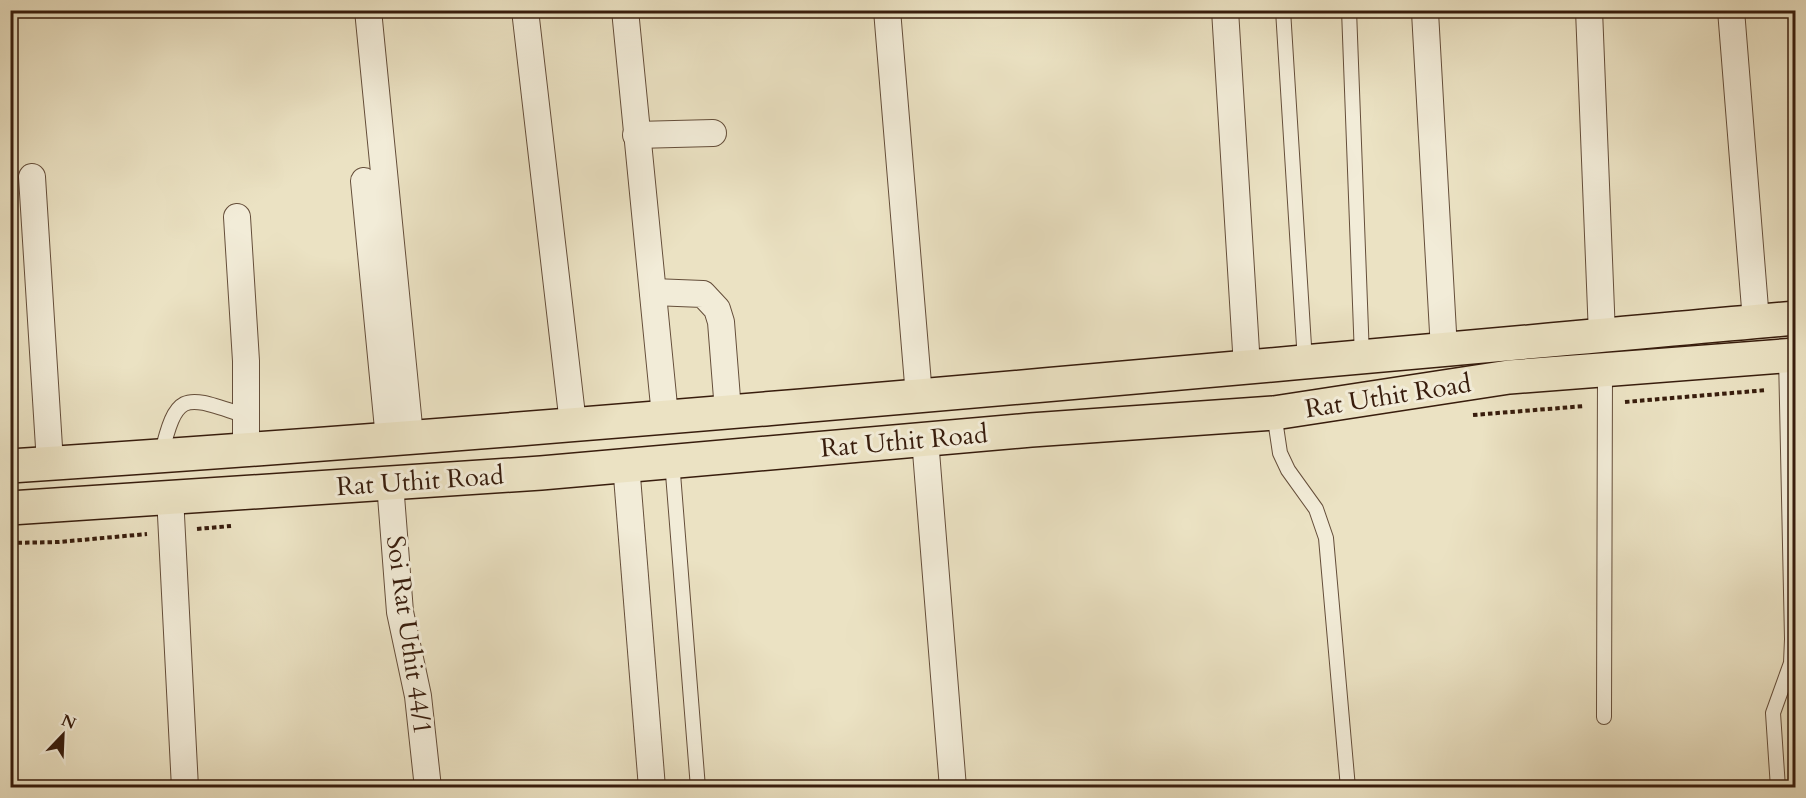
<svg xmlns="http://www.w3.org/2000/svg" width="1806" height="798" font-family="Cardo,serif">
	<rect width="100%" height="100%" fill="#ebe2c3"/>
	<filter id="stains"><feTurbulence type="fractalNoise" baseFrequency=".00333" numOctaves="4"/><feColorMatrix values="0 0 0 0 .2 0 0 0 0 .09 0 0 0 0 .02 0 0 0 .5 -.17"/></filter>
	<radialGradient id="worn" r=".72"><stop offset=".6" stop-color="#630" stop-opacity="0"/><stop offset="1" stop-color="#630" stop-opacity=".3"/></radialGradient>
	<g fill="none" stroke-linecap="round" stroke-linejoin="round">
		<defs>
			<g id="service">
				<path d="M1283,10L1305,362"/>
				<path d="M1349,10L1362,357"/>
				<path d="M1274,413L1280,453L1288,470L1316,509L1326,538L1348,788"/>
				<path d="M161,456C177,388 185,396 246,416"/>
				<path d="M672,461L698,788"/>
				<path d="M1604,717L1605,370"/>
				<path d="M1778,788L1773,713L1791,663L1792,639L1786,356"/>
			</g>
			<g id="minor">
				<path d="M368,10L410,436"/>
				<path d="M525,10L573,424"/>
				<path d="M625,10L665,416"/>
				<path d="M887,10L919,396"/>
				<path d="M1225,10L1247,367"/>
				<path d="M1589,10L1602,335"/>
				<path d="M1731,10L1756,321"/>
				<path d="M1425,12L1444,350"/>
				<path d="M636,135L713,133"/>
				<path d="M32,177L50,463"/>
				<path d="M364,181L389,439"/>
				<path d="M237,217L246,361V451"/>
				<path d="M653,292L703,294L717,309L721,322L728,411"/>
				<path d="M925,439L953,788"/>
				<path d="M626,464L652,788"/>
				<path d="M390,483L400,612L418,696L428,788"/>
				<path d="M170,496L185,788"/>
			</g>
			<g id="primary">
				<path d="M10,466C606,427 1201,371 1796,318"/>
				<path d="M10,508L541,473L1031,430L1274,413L1509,377L1796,355"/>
			</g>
		</defs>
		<use href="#service" stroke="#654e3a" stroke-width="16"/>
		<use href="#minor" stroke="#654e3a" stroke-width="28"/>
		<use href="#primary" stroke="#381d0d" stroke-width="36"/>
		<g stroke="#381d0d" stroke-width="4" stroke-dasharray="4.5 3" stroke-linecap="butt">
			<path d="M1625,402L1767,390"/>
			<path d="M1473,415L1585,406"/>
			<path d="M197,529L231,526"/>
			<path d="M10,543L59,542L147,534"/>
		</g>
		<use href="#service" stroke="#f2ecd8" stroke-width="14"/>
		<use href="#minor" stroke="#f2ecd8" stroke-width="26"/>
		<use href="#primary" stroke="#ebe2c3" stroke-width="33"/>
	</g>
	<g text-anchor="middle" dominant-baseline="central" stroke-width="6" stroke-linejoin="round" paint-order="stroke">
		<g font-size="26" fill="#381d0d" stroke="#f2ecd8">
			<text transform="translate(1388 396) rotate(-9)">Rat Uthit Road</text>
			<text transform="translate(904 441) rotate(-5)">Rat Uthit Road</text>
			<text transform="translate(420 481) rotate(-4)">Rat Uthit Road</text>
			<text transform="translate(409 635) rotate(82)">Soi Rat Uthit 44/1</text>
		</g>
	</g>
	<rect width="1806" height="798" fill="none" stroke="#ebe2c3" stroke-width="36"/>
	<rect x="12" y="12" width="1782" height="774" fill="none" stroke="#381d0d" stroke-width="3"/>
	<rect x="18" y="18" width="1770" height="762" fill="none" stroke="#381d0d" stroke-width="1.5"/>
	<g transform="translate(63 735) rotate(23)" stroke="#f2ecd8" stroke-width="4.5" paint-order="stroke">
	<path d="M0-4.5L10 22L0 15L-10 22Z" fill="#381d0d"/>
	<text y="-9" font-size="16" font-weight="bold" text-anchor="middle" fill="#381d0d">N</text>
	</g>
	<rect width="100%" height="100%" filter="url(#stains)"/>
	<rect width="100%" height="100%" fill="url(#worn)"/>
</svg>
